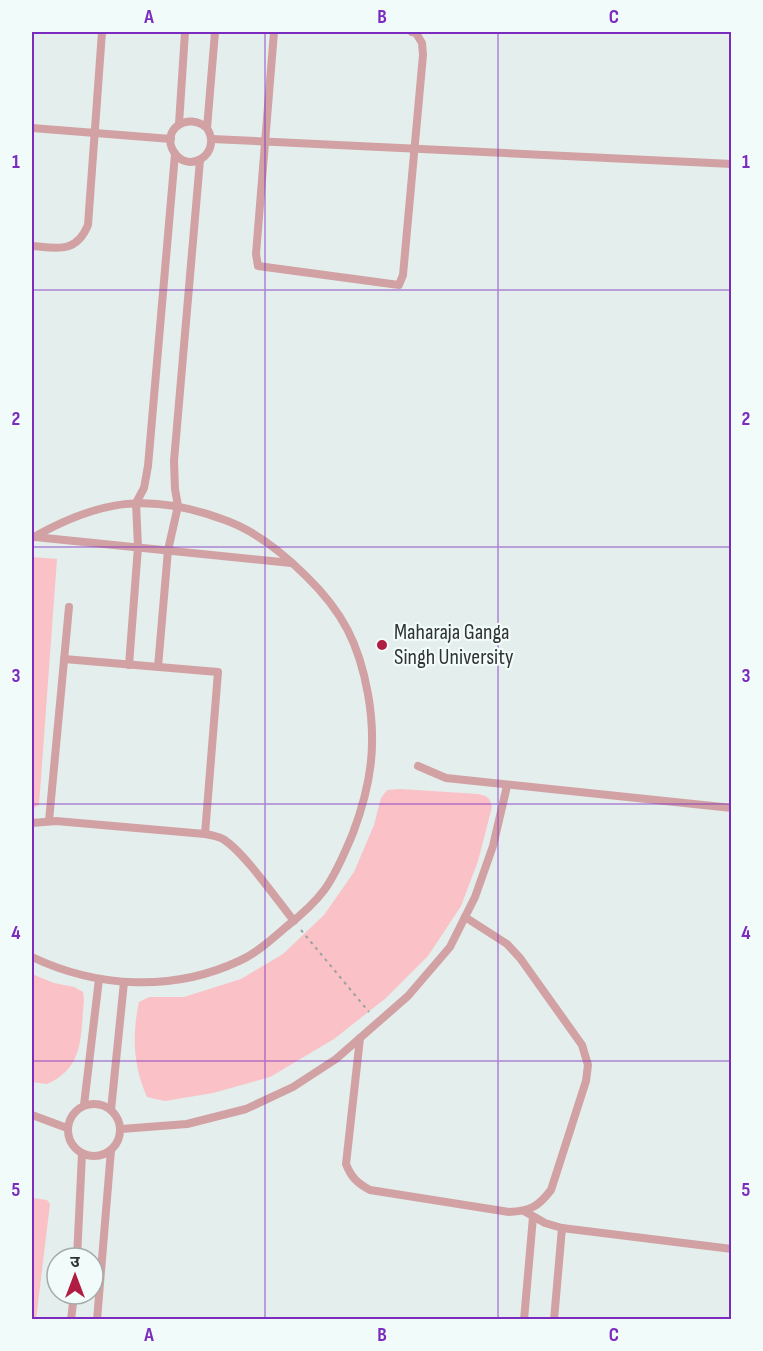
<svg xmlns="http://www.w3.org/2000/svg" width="763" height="1351" font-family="'Sofia Sans Condensed','Noto Sans Devanagari',sans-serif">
	<rect width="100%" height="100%" fill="#e4eeec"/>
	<g fill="#fac1c6">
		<path d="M32,557L57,559L39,805L32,809Z"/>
		<path d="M401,789L478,794C487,796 490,797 492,807L478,861L461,906L428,956L386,998L334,1039L270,1077L213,1093L165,1101L147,1097C133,1066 132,1035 139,1002L149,997H184L241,979L283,954L324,915L354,872L374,825L381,798L387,790Z"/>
		<path d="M32,974L54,983L74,987L83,992L84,1000C80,1036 85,1067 47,1084L32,1082Z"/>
		<path d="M32,1198L47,1200L50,1204L36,1320L32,1319Z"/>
	</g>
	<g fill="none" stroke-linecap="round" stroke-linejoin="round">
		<path stroke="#9aa1a0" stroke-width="2" stroke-dasharray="3 4.5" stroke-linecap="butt" d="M301,930L369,1012"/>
		<g stroke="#d1a1a4" stroke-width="8">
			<path d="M274,32L256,254L258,266L399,285L403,275L423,55L422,43L416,33L412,32"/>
			<path d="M179,124L185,32"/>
			<path d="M32,128L171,139"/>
			<path d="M207,128C188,111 160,130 174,152C188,175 223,154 207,128L215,32"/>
			<path d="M212,139L732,164"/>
			<path d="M32,246C57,248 76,254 88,225L102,32"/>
			<path d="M35,537L291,563"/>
			<path d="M32,538C99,500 149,492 222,519C255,530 282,552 306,576C343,612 359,644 368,694C377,745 371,785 353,833C345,852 337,872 325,889C314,904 300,916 286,927C272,939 257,953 239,961C173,992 97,988 32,957"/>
			<path d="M64,659L218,672L205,834"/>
			<path d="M129,665L138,547L136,503L144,488L148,466L175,154"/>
			<path d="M158,667L168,550L178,506L175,489L174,461L200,160"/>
			<path d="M418,766L446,778L732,808"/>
			<path d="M49,821L69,607"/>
			<path d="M32,823L56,821L205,834C211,835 217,836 223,839C244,852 277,900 294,921"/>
			<path d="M360,1038L346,1164C351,1177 357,1183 370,1190L509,1212C530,1211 538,1207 551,1190L586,1081L588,1065L582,1045L520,958L507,944L465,917"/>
			<circle cx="94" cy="1130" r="26"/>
			<path d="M84,1105L99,979"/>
			<path d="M111,1110L124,982"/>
			<path d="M32,1115L67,1128"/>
			<path d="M121,1129L187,1124L246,1109L293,1087L336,1059L408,996L450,947L475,897L493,846L507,786"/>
			<path d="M524,1211L545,1223L562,1228L732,1249"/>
			<path d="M77,1258L82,1154"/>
			<path d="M71,1320L74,1294"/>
			<path d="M97,1320L111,1150"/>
			<path d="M524,1320L533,1217"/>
			<path d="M554,1320L562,1228"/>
		</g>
	</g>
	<path fill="none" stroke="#7b2cbf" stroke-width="1.5" stroke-opacity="0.55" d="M265,32V1320M498,32V1320M32,290H732M32,547H732M32,804H732M32,1061H732"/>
	<circle fill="#b01d42" stroke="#f1fbf9" stroke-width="2" cx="382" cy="645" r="6"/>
	<g text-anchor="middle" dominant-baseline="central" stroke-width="4.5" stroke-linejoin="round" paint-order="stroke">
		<g font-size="22" fill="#303333" stroke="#f1fbf9" text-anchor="start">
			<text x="394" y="632">Maharaja Ganga<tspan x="394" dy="25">Singh University</tspan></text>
		</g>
	</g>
	<rect width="763" height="1351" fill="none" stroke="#f1fbf9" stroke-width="66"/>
	<g transform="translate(75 1276)"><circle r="28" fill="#f1fbf9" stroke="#a4abaa" stroke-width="1.5"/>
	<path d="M0-4.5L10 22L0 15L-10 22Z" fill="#b01d42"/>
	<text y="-9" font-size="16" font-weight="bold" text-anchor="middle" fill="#303333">उ</text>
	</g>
	<rect x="33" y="33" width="697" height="1285" fill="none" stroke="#7b2cbf" stroke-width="2"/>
	<g font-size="20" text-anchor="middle" font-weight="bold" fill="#7b2cbf">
		<text x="149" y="23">A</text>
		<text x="382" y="23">B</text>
		<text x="614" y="23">C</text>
		<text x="16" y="168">1</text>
		<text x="746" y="168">1</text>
		<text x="16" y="425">2</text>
		<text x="746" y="425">2</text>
		<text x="16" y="682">3</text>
		<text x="746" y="682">3</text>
		<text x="16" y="939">4</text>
		<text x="746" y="939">4</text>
		<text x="16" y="1196">5</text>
		<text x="746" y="1196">5</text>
		<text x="149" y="1341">A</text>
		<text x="382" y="1341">B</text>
		<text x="614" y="1341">C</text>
	</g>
</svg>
